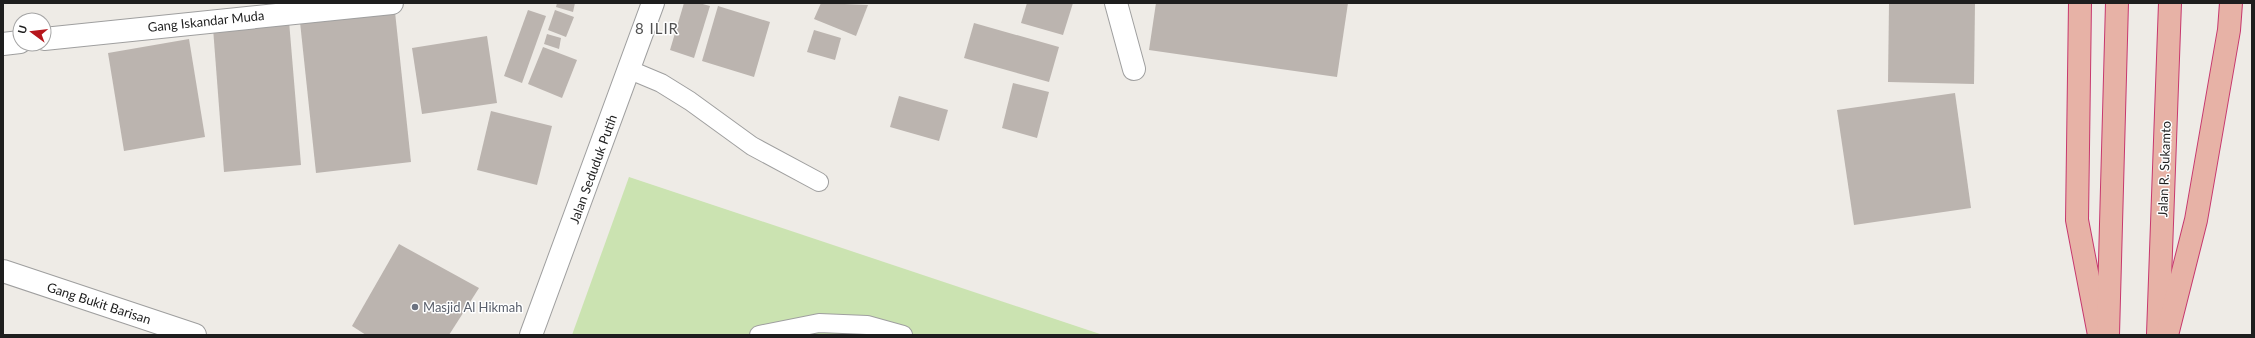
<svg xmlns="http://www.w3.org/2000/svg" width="2255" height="338" font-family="Lato,sans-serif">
	<rect width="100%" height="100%" fill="#eeebe6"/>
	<path fill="#cbe3b1" d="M629,177L1103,335H572Z"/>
	<g fill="#bbb4af">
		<path d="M557,3H575L573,12L556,7Z"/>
		<path d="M684,3H699L710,6L694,58L670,50Z"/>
		<path d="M821,3L868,5L856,36L814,19Z"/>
		<path d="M1027,3H1073L1063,35L1021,23Z"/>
		<path d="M1156,3H1348L1337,77L1149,50Z"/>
		<path d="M1889,3H1975L1974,84L1888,82Z"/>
		<path d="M718,6L770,22L754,77L702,61Z"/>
		<path d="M528,10L546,16L522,83L504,76Z"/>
		<path d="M555,10L574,17L566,37L548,30Z"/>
		<path d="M395,12L411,162L316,173L300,22Z"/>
		<path d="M289,21L301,165L224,172L213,28Z"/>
		<path d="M974,23L1059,47L1049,82L964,58Z"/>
		<path d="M814,30L841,38L835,60L807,52Z"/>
		<path d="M547,34L561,38L559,49L544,44Z"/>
		<path d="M487,36L497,103L422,114L412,48Z"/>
		<path d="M189,39L205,137L124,151L108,53Z"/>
		<path d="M543,47L577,60L562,98L528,84Z"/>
		<path d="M1013,83L1049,92L1037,138L1002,128Z"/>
		<path d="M1955,93L1971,208L1854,225L1837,110Z"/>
		<path d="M899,96L948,110L939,141L890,127Z"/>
		<path d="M491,111L552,126L537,185L477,170Z"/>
		<path d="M399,244L479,288L449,335H366L352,326Z"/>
	</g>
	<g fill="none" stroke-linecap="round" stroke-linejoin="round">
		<defs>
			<g id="service">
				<path d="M630,70L661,83L690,101L752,146L819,182"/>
				<path d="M759,335L819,323L867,325L903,335"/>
			</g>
			<g id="minor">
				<path d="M1116,3L1134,69"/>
				<path d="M44,39L392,3"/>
				<path d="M3,44L20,42"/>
				<path d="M3,271L195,335"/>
				<path d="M531,335L653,3"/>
			</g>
			<g id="trunk">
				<path d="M2080,3L2077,220L2099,335"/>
				<path d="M2158,334L2170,3"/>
				<path d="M2108,335L2117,3"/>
				<path d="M2167,335L2196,220L2229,30L2231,3"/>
			</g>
		</defs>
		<use href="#service" stroke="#9f9f9f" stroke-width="20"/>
		<use href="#minor" stroke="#9f9f9f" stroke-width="24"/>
		<use href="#trunk" stroke="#c7386e" stroke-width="24"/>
		<use href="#service" stroke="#fff" stroke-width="18"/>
		<use href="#minor" stroke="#fff" stroke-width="22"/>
		<use href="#trunk" stroke="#e7b2a6" stroke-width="22"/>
	</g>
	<circle fill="#6b7280" stroke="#fff" stroke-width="1.5" cx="415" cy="307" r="4"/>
	<g text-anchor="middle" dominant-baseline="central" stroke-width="3" stroke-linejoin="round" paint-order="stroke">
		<g font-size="13" fill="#1e1e1e" stroke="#fff">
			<text transform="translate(206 21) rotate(-6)">Gang Iskandar Muda</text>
			<text transform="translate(593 169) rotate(-70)">Jalan Seduduk Putih</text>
			<text transform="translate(2164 169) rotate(-88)">Jalan R. Sukamto</text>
			<text transform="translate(99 303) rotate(18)">Gang Bukit Barisan</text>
		</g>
		<g font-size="13" fill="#5b616d" stroke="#fff" text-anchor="start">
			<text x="423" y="307">Masjid Al Hikmah</text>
		</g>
		<g font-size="15" letter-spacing="1" fill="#515151" stroke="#fff">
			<text x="657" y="28">8 ILIR</text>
		</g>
	</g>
	<rect width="2255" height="338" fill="none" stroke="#1e1e1e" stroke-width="8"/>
	<g transform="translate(32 32) rotate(285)"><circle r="19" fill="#ffffff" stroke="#a5a5a5"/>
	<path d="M0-3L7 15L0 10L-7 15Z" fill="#b6161c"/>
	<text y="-6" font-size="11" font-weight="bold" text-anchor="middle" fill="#1e1e1e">U</text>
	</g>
</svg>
